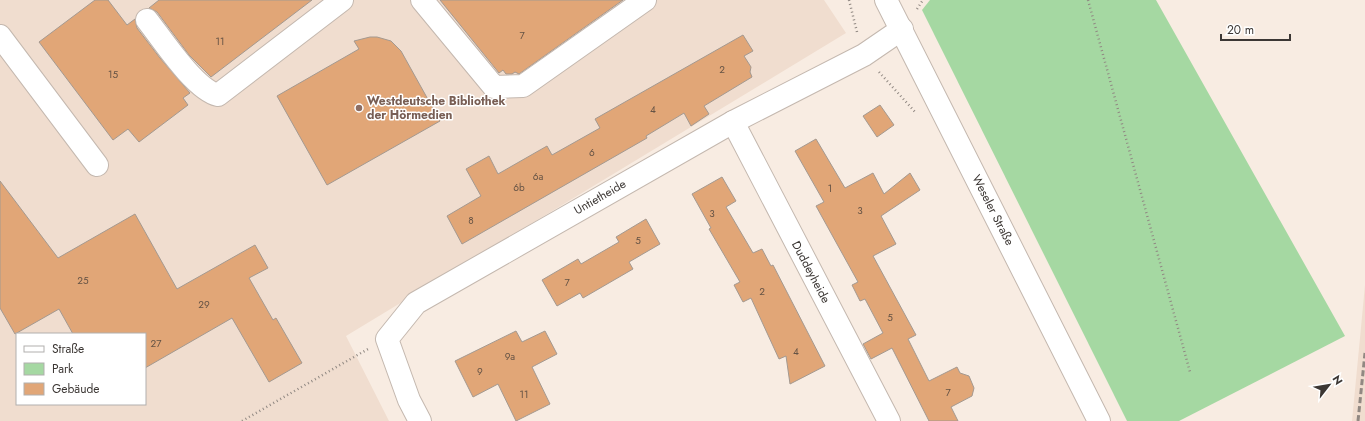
<svg xmlns="http://www.w3.org/2000/svg" width="1365" height="421" font-family="Jost,sans-serif">
	<rect width="100%" height="100%" fill="#f8ece2"/>
	<g fill="#f0ddcf" fill-rule="evenodd">
		<path d="M0,0H824L846,33L346,336L389,421H0ZM17,334H145V404H17Z"/>
		<path d="M1365,285V421H1352L1360,338Z"/>
	</g>
	<path fill="#a5d8a2" d="M930,0H1156L1345,336L1179,421H1127L922,10Z"/>
	<g fill="#e1a677" stroke="#a49990">
		<path d="M95,0H108L127,25L135,19L137,28L160,58L190,93L183,98L188,105L139,142L128,129L113,140L39,42Z"/>
		<path d="M159,0H312L211,77L189,55L157,12L149,8Z"/>
		<path d="M440,0H623L519,74L515,72L512,74H506L503,70L499,73Z"/>
		<path d="M743,35L753,51L744,56L751,67L750,72L752,77L704,106L709,114L691,126L684,113L646,136L647,138L462,244L447,216L481,196L466,169L489,156L498,174L547,146L552,155L600,128L595,119Z"/>
		<path d="M370,37H377L391,41L401,51L440,121L327,185L277,96L359,49L354,41Z"/>
		<path d="M880,105L894,125L877,137L863,116Z"/>
		<path d="M816,139L845,188L873,173L884,194L910,173L920,190L881,216L896,244L873,256L916,335L908,339L929,381L957,367L960,373L969,376L974,388L972,396L951,407L958,421H929L892,348L871,359L863,344L883,333L865,299L860,301L852,285L858,282L816,206L824,202L795,151Z"/>
		<path d="M722,177L736,201L726,207L753,253L762,249L771,266L773,265L825,366L790,384L786,356L779,359L751,298L743,302L734,285L740,282L709,229L711,228L692,194Z"/>
		<path d="M0,181L58,258L135,214L177,289L255,245L268,268L249,278L273,320L276,318L302,363L269,382L232,318L145,368V334H73L59,309L15,334L0,308Z"/>
		<path d="M646,219L660,244L629,262L633,269L583,298L580,293L557,306L542,280L578,259L581,264L619,242L616,237Z"/>
		<path d="M516,331L522,342L545,331L557,354L532,367L550,404L516,421L498,384L473,397L455,361Z"/>
	</g>
	<g fill="none" stroke-linecap="round" stroke-linejoin="round">
		<defs>
			<g id="minor">
				<path d="M422,0L494,87L523,86L645,0"/>
				<path d="M147,20C162,39 195,90 218,95L342,0"/>
				<path d="M0,36L97,165"/>
				<path d="M733,122L889,421"/>
				<path d="M420,421L409,400L387,339L416,303L733,122L864,55L902,29"/>
			</g>
			<path id="major" d="M886,0L1099,421"/>
		</defs>
		<use href="#minor" stroke="#c4b8af" stroke-width="24"/>
		<use href="#major" stroke="#c4b8af" stroke-width="24"/>
		<g stroke="#918983" stroke-width="2.5" stroke-dasharray="1 3" stroke-linecap="butt">
			<path d="M849,0L857,32"/>
			<path d="M1088,0L1190,372"/>
			<path d="M917,9L923,0"/>
			<path d="M879,72L916,113"/>
			<path d="M242,421L368,349"/>
		</g>
		<use href="#minor" stroke="#fff" stroke-width="22"/>
		<use href="#major" stroke="#fff" stroke-width="22"/>
		<path stroke="#918882" stroke-width="3" stroke-dasharray="6 3" stroke-linecap="butt" d="M1358,421L1365,353"/>
	</g>
	<circle fill="#8d6e63" stroke="#fff" stroke-width="1.5" cx="359" cy="108" r="4"/>
	<g text-anchor="middle" dominant-baseline="central" stroke-width="3" stroke-linejoin="round" paint-order="stroke">
		<g font-size="10" fill="#655345">
			<text x="522" y="35">7</text>
			<text x="220" y="41">11</text>
			<text x="722" y="69">2</text>
			<text x="113" y="74">15</text>
			<text x="653" y="109">4</text>
			<text x="592" y="152">6</text>
			<text x="538" y="176">6a</text>
			<text x="519" y="187">6b</text>
			<text x="830" y="188">1</text>
			<text x="860" y="210">3</text>
			<text x="712" y="213">3</text>
			<text x="471" y="220">8</text>
			<text x="638" y="240">5</text>
			<text x="83" y="280">25</text>
			<text x="567" y="282">7</text>
			<text x="762" y="291">2</text>
			<text x="204" y="304">29</text>
			<text x="890" y="317">5</text>
			<text x="156" y="343">27</text>
			<text x="796" y="351">4</text>
			<text x="510" y="356">9a</text>
			<text x="480" y="371">9</text>
			<text x="948" y="392">7</text>
			<text x="524" y="394">11</text>
		</g>
		<g font-size="12" font-weight="bold" fill="#785e54" stroke="#fff" text-anchor="start">
			<text x="367" y="101">Westdeutsche Bibliothek<tspan x="367" dy="14">der Hörmedien</tspan></text>
		</g>
		<g font-size="12" fill="#3c3734" stroke="#fff">
			<text transform="translate(600 197) rotate(-30)">Untietheide</text>
			<text transform="translate(993 210) rotate(63)">Weseler Straße</text>
			<text transform="translate(811 272) rotate(62)">Duddeyheide</text>
		</g>
	</g>
	<rect x="16" y="333" width="130" height="72" fill="#ffffff" stroke="#b1afae"/>
	<rect x="24" y="346" width="20" height="6" fill="#ffffff" stroke="#b1afae"/>
	<text x="52" y="353" font-size="12" fill="#3c3734">Straße</text>
	<rect x="24" y="363" width="20" height="12" fill="#a5d8a2" stroke="#b1afae"/>
	<text x="52" y="373" font-size="12" fill="#3c3734">Park</text>
	<rect x="24" y="383" width="20" height="12" fill="#e1a677" stroke="#b1afae"/>
	<text x="52" y="393" font-size="12" fill="#3c3734">Gebäude</text>
	<g transform="translate(1329 385) rotate(59)" stroke="#ffffff" stroke-width="3" paint-order="stroke">
	<path d="M0-3L7 15L0 10L-7 15Z" fill="#3c3734"/>
	<text y="-6" font-size="11" font-weight="bold" text-anchor="middle" fill="#3c3734">N</text>
	</g>
	<path d="M1221 34v6h69v-6" fill="none" stroke="#3c3734" stroke-width="2"/>
	<text x="1227" y="34" font-size="12" fill="#3c3734" stroke="#ffffff" stroke-width="3" paint-order="stroke">20 m</text>
</svg>
